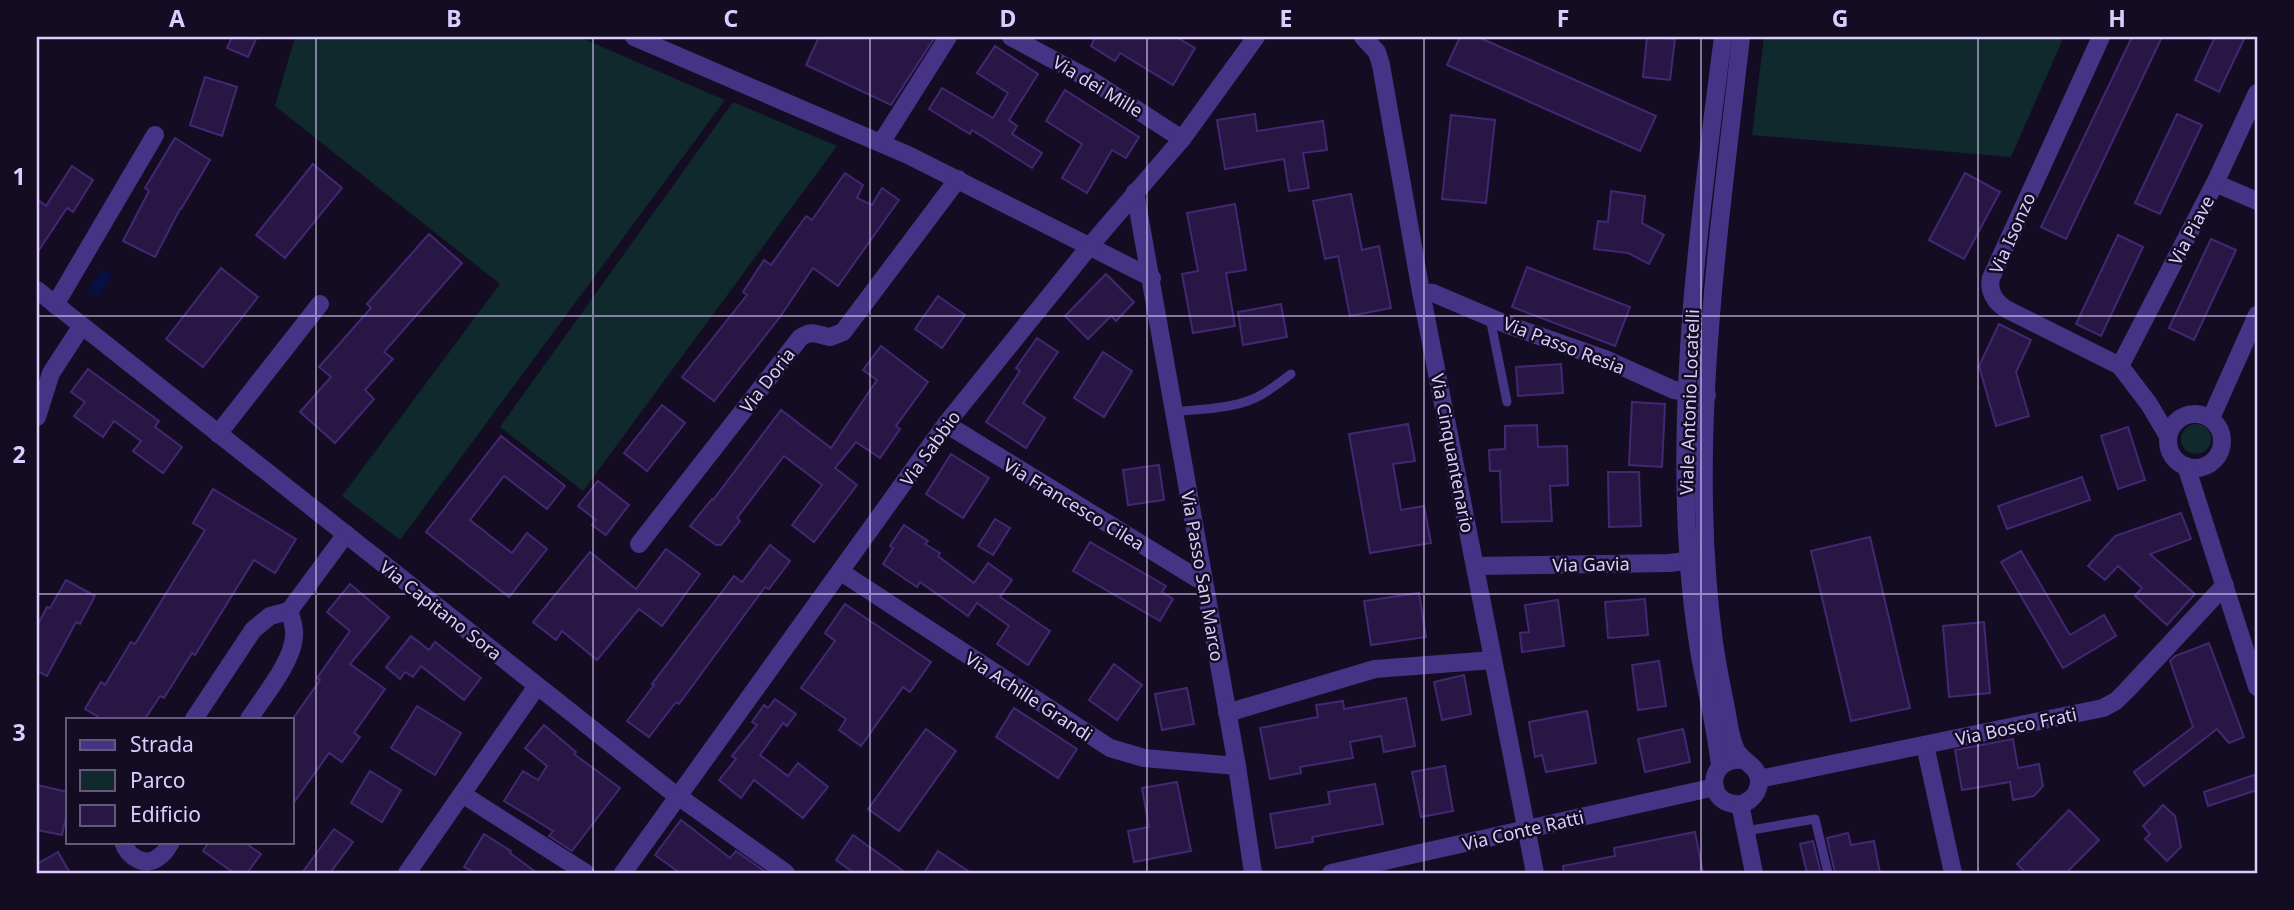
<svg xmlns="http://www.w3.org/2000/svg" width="2294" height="910" font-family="'Noto Sans',sans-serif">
	<rect width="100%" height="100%" fill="#140c22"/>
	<g fill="#0f292d">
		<path d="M295,37H579L725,100L400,540L342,496L500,284L275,106Z"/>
		<path d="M1764,37H2060L2062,41L2011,157L1752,135Z"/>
		<path d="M733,102L837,146L583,491L500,427Z"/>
		<circle cx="2196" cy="439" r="15"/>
	</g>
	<path fill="#061141" d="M102,269L112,275L98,297L88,291Z"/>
	<g fill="#281745" stroke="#432772" stroke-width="2">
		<path d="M232,37H257L248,57L227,48Z"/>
		<path d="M819,37H935L891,105L806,65Z"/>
		<path d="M1093,37H1176L1195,48L1173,85L1120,53L1115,61L1091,46L1095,38Z"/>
		<path d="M1460,37H1478L1656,116L1640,151L1447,65Z"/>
		<path d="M1647,37L1675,39L1670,80L1643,77Z"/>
		<path d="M2132,37H2162L2066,239L2041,227Z"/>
		<path d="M2215,37H2245L2219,92L2195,80Z"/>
		<path d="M995,46L1038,74L1009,120L1017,126L1012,134L1042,153L1032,168L972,130L970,134L929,109L942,88L993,118L1008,93L977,73Z"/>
		<path d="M205,77L237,87L222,136L190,125Z"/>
		<path d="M1065,90L1139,137L1126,158L1112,150L1087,193L1062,178L1082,144L1046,121Z"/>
		<path d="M1255,114L1257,131L1323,121L1327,150L1303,153L1309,188L1289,191L1284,159L1225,169L1217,120Z"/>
		<path d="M2177,114L2202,125L2160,214L2135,203Z"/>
		<path d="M1451,115L1495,120L1486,203L1442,199Z"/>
		<path d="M175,138L210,160L181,209H180L155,257L123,241L149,191L145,188Z"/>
		<path d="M313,164L342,188L285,258L256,235Z"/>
		<path d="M72,166L93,180L73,212L67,208L37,253V199L46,206Z"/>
		<path d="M845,173L863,185L857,198L872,205L882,188L899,200L838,286L813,268L780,317L714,401L682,377L747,295L743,292L764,260L771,265L806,216L812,220Z"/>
		<path d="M1965,173L2000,192L1964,259L1929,240Z"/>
		<path d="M1611,191L1645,196L1642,223L1664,235L1649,264L1628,253L1594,249L1598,221L1608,222Z"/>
		<path d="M1351,194L1362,250L1379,246L1391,308L1350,316L1338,256L1325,259L1313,201Z"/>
		<path d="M1235,204L1246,270L1226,273L1235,326L1193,333L1182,274L1198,271L1187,213Z"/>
		<path d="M429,234L462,263L384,352L393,359L365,390L374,399L335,443L300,412L331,377L319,367L371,308L367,304Z"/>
		<path d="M2118,235L2143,247L2101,336L2076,324Z"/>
		<path d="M2211,239L2236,250L2194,340L2169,328Z"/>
		<path d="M1527,267L1630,307L1615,346L1512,307Z"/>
		<path d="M221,268L258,297L203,367L166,339Z"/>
		<path d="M1106,274L1134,302L1116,321L1111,316L1088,339L1065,316Z"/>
		<path d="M938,296L965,315L942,348L915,329Z"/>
		<path d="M1281,304L1287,337L1243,345L1238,312Z"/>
		<path d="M1999,324L2031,340L2016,372L2029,416L1996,426L1979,366Z"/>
		<path d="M1037,338L1058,352L1023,403L1045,418L1026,448L986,422L1020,371L1016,368Z"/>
		<path d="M881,346L928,382L896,426L900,429L880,458L856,442L835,468L857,485L814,542L792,525L822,485L784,456L737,518L740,521L721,545H716L690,526L712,499L713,500L781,410L831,448L877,380L863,370Z"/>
		<path d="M1103,352L1132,371L1104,417L1074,398Z"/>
		<path d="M1561,364L1563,393L1518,396L1516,367Z"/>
		<path d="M88,369L159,421L155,427L182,447L163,473L133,451L141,441L114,421L103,437L74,416L85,402L71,392Z"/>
		<path d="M1632,402L1665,404L1662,467L1629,465Z"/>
		<path d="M662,405L685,423L647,471L624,453Z"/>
		<path d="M1408,424L1415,461L1393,464L1401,510L1424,506L1431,543L1370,553L1349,434Z"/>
		<path d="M1537,425L1538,447L1567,446L1568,485L1550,486L1552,521L1502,522L1500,471H1490L1489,450L1505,449V426Z"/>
		<path d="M2128,427L2145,480L2118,489L2101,436Z"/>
		<path d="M501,436L565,486L547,509L504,476L470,520L512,553L527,533L547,549L509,597L426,532Z"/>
		<path d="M951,454L989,478L963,518L926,494Z"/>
		<path d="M1159,465L1164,500L1128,505L1123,470Z"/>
		<path d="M1608,472H1639L1641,526L1609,527Z"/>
		<path d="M2082,477L2090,500L2007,529L1998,506Z"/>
		<path d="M598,481L629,505L606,535L592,525L596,520L578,506Z"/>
		<path d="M213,489L296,539L275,573L254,560L195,655L192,653L164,698L160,696L145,719H102L85,709L101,682L105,685L131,642L135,644L205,530L193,523Z"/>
		<path d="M2181,513L2191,539L2150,554L2195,594L2167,625L2135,596L2142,588L2118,566L2105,580L2088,566L2115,536Z"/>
		<path d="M995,519L1010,528L993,555L978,546Z"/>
		<path d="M904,525L928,541L925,544L940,553L938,556L974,583L988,563L1012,580L1000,597L1050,631L1028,665L997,644L1009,626L977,603L968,616L920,582L917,587L883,564L893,548L890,546Z"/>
		<path d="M1870,537L1910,708L1851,721L1811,551Z"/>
		<path d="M1090,542L1166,586L1162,592L1173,599L1160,621L1073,571Z"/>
		<path d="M770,545L790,561L769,589L765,587L679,704L676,702L649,737L627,721L654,685L652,684L734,576L742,582Z"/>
		<path d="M666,549L700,574L662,626L639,609L597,660L562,631L556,640L533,622L590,552L636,589Z"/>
		<path d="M2021,551L2070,635L2104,615L2116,636L2063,668L2001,562Z"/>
		<path d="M66,580L95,596L80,624L76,622L47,676L37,671V626L47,607L50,608Z"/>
		<path d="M350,584L389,617L350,664L385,689L354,733L360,737L342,762L329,753L292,805V720L320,680L317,678L350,631L327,612Z"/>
		<path d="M1419,593L1426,637L1371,645L1364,601Z"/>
		<path d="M1645,599L1648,635L1608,638L1605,602Z"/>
		<path d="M1558,600L1564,646L1522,652L1520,633L1529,632L1525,605Z"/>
		<path d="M845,604L931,662L910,692L903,687L861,746L839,730L846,719L801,688L835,641L825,633Z"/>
		<path d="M1984,622L1990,693L1949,697L1943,626Z"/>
		<path d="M411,636L429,650L435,642L481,678L464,700L421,666L413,677L405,672L400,679L386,667Z"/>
		<path d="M2209,643L2244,737L2229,743L2217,729L2144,786L2134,772L2193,727L2170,661L2175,656Z"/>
		<path d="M1659,661L1666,706L1638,710L1632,665Z"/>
		<path d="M1114,664L1142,685L1117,720L1089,700Z"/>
		<path d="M1464,675L1471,714L1442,720L1434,682Z"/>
		<path d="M1187,688L1194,724L1162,730L1155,694Z"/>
		<path d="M1406,698L1415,746L1384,752L1381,736L1350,742L1353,758L1300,767L1301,773L1270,779L1260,728L1318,717L1316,705L1343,701L1344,709Z"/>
		<path d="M775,699L796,714L787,726L783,723L760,755L788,776L798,763L828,787L803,818L754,780L741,798L719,780L736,759L732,756L757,725L752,722L764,705L768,708Z"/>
		<path d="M417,706L461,733L435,775L391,748Z"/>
		<path d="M1014,708L1077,749L1058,778L996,737Z"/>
		<path d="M1587,711L1596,763L1546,772L1542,755L1535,757L1529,722Z"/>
		<path d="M544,725L576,752L574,754L620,788L572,851L549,836L553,831L504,801L523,771L538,780L547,766L525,748Z"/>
		<path d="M926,729L956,751L899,831L868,809Z"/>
		<path d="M1683,729L1690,762L1645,772L1638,739Z"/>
		<path d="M2013,739L2018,768L2039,764L2043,786L2034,796L2013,800L2010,782L1962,790L1955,750Z"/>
		<path d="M1445,766L1453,811L1421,817L1412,772Z"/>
		<path d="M370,771L401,790L382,822L351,803Z"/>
		<path d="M2254,775L2257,790L2208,806L2204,792Z"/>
		<path d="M1177,782L1191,851L1134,862L1128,831L1149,827L1142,788Z"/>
		<path d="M1375,784L1383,824L1312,837L1313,842L1276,848L1270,814L1330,804L1328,792Z"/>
		<path d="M37,785L68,792V808L62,835L37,830Z"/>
		<path d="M2163,805L2175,816L2181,847L2167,861L2145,839L2150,834L2143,826Z"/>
		<path d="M2069,810L2099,840L2066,873H2026L2017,864Z"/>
		<path d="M681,820L730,858L736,851L767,873H680L655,855Z"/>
		<path d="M334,829L353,842L330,873H302Z"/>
		<path d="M1695,832L1703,873H1564L1563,866L1615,856L1614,848Z"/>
		<path d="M1848,833L1851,845L1874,841L1880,873H1835L1827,838Z"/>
		<path d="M484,834L511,851L510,853L537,873H475L464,867Z"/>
		<path d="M853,835L906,873H854L836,860Z"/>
		<path d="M1813,841L1821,873H1807L1800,844Z"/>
		<path d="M209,842H244L261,854L247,873H234L203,851Z"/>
		<path d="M938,851L971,873H924Z"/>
		<path d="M58,852L70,873H37V864Z"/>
	</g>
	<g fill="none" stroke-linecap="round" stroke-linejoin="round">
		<g stroke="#453485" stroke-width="9">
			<path d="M1490,318L1507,402"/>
			<path d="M1174,412C1199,409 1229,409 1253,399C1267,393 1279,383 1291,374"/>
			<path d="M1746,831L1815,819L1828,873"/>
		</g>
		<g stroke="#453485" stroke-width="18">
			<path d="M634,37L908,155L1152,278"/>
			<path d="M1011,37L1091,80L1182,139"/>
			<path d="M1363,37L1377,52L1381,65L1421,292L1535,873"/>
			<path d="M2101,37L1991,278C1988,291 1995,302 2006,309L2120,366L2149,404L2168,436"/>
			<path d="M881,143L948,37"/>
			<path d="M2215,183L2257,201"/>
			<path d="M1135,192L1237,766L1253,873"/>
			<path d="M37,290L668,789L786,873"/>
			<path d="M1421,292L1433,293L1508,325L1605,359L1674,390L1707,395"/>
			<path d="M55,305L155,135"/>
			<path d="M2120,366L2215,183L2257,93"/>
			<circle cx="2195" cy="441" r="27"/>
			<path d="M37,417L51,373L81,327"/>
			<path d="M2211,418L2257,315"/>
			<path d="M946,424L1203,582"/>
			<path d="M218,434L320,304"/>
			<path d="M2186,466L2257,687"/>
			<path d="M639,544L800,338C812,329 817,335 830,337L843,332L958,179"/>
			<path d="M1475,566L1669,563L1703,559"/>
			<path d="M841,572L1110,748L1144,758L1237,766"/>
			<path d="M1227,713L1375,669L1493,660"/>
			<path d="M194,719L253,630L270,616L289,611L346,534"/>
			<path d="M249,719C263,697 292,663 294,637C295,628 292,619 289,611"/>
			<path d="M1925,745L1953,873"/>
			<path d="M1759,779L2103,708L2116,701L2128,689L2225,585"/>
			<path d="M462,794L586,873"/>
			<path d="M123,842C128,857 146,869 160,856C165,853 168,847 171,842"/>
			<path d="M407,873L537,686"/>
			<path d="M623,873L946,424L1089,247L1182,139L1256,37"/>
			<path d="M1331,873L1715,787"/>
		</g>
		<g stroke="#453485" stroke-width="18">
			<path d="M1741,37C1719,235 1687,443 1714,642C1717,665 1722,687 1726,709C1729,723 1730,738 1736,750C1743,763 1760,766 1759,783C1758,796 1746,806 1734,804C1704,800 1709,757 1742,760"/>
			<path d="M1720,766C1716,729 1707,693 1700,656C1694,621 1690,586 1688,550C1677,378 1701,207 1723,37"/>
			<path d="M1740,804L1754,873"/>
		</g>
	</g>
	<path fill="none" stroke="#dccdff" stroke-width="2" stroke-opacity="0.55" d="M316,37V873M593,37V873M870,37V873M1147,37V873M1424,37V873M1701,37V873M1978,37V873M37,316H2257M37,594H2257"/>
	<g text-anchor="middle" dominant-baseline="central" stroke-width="5" stroke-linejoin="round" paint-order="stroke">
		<g font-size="18" fill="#dccdff" stroke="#140c22">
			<text transform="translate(1098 86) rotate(31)">Via dei Mille</text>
			<text transform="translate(2191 230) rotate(-62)">Via Piave</text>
			<text transform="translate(2012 233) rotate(-66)">Via Isonzo</text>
			<text transform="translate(1564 345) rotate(21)">Via Passo Resia</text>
			<text transform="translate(767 380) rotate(-52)">Via Doria</text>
			<text transform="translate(1689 402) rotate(-88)">Viale Antonio Locatelli</text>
			<text transform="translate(930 448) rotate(-54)">Via Sabbio</text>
			<text transform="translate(1453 453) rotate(79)">Via Cinquantenario</text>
			<text transform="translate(1074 504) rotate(31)">Via Francesco Cilea</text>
			<text transform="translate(1591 564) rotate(-1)">Via Gavia</text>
			<text transform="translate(1203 576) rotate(80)">Via Passo San Marco</text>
			<text transform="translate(441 610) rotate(38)">Via Capitano Sora</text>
			<text transform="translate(1029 696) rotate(33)">Via Achille Grandi</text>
			<text transform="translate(2016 726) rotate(-12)">Via Bosco Frati</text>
			<text transform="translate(1523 830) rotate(-13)">Via Conte Ratti</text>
		</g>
	</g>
	<rect width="2294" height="910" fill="none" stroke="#140c22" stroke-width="77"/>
	<rect x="66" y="718" width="228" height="126" fill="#140c22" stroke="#64597a" stroke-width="2"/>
	<rect x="80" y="740" width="35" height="10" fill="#453485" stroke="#64597a" stroke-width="2"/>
	<text x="130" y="752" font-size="21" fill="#dccdff">Strada</text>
	<rect x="80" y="770" width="35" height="21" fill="#0f292d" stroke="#64597a" stroke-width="2"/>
	<text x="130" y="788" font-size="21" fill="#dccdff">Parco</text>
	<rect x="80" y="805" width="35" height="21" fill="#281745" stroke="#64597a" stroke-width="2"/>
	<text x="130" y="822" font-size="21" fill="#dccdff">Edificio</text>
	<rect x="38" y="38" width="2218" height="834" fill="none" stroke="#dccdff" stroke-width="2.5"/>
	<g font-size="23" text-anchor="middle" font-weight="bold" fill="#dccdff">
		<text x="177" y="27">A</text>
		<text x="454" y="27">B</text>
		<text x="731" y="27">C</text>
		<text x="1008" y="27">D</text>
		<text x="1286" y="27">E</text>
		<text x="1563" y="27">F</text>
		<text x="1840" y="27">G</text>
		<text x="2117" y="27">H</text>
		<text x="19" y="185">1</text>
		<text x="19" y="463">2</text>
		<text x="19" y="741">3</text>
	</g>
</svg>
